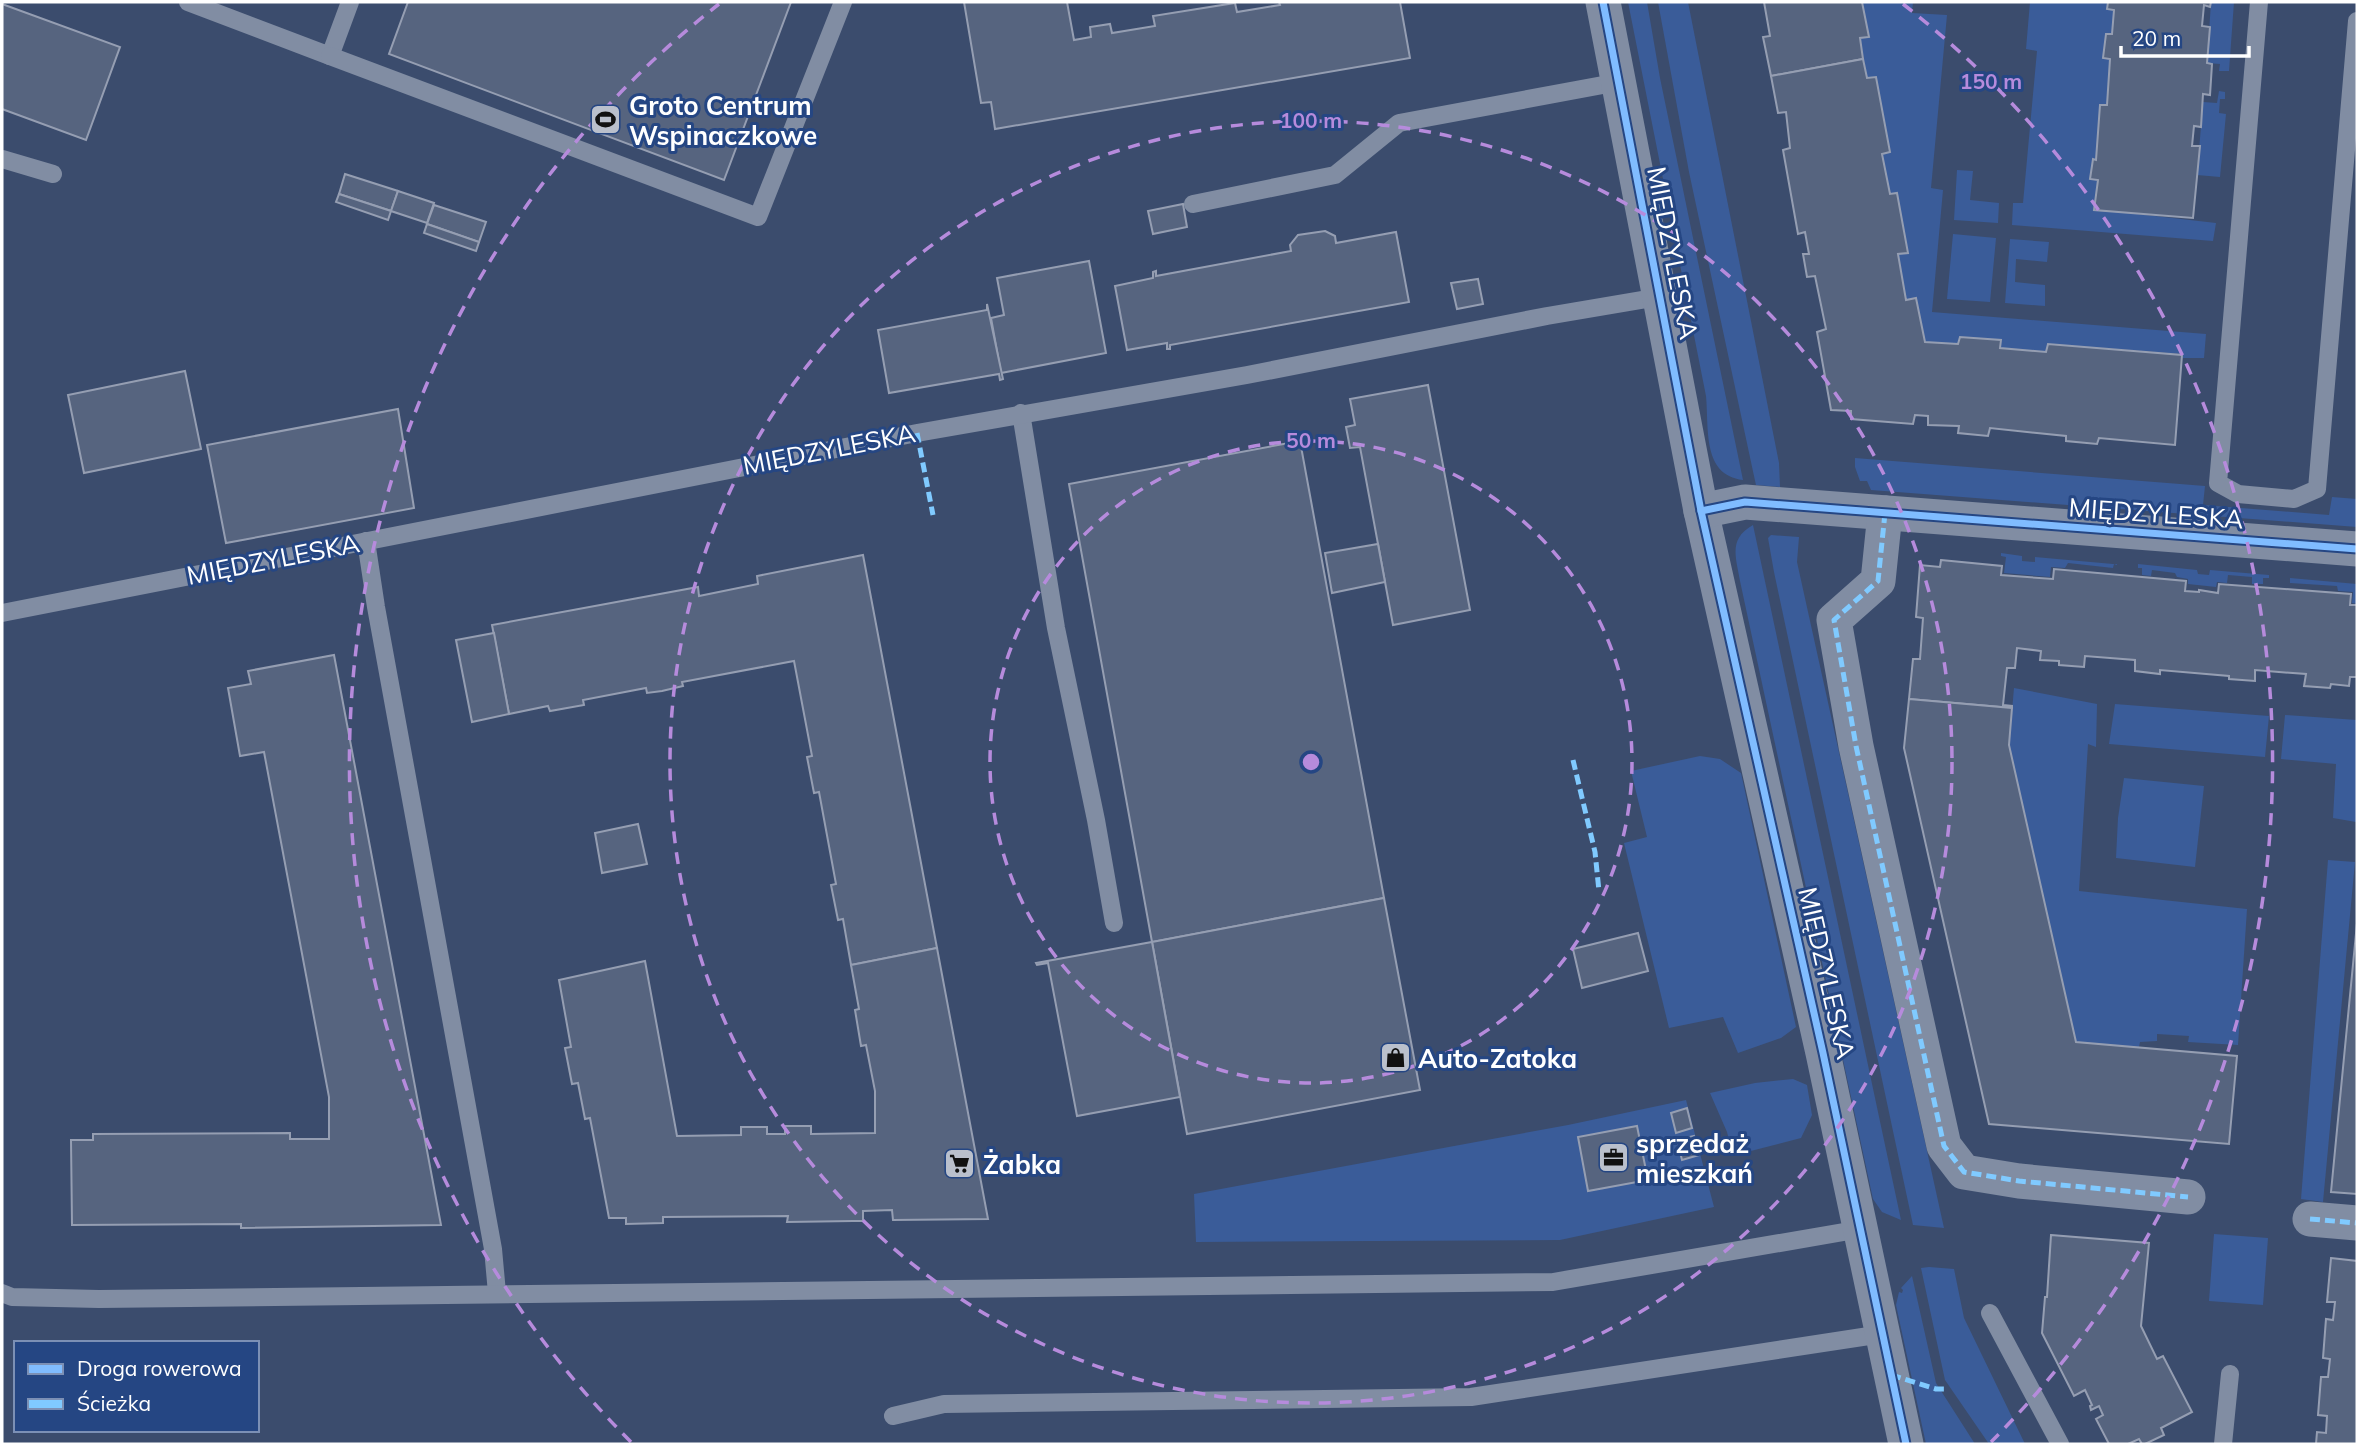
<svg xmlns="http://www.w3.org/2000/svg" width="2359" height="1446" font-family="Mulish,sans-serif">
	<rect width="100%" height="100%" fill="#3b4c6d"/>
	<g fill="#3a5c99">
		<path d="M1628,2H1647L1660,78L1743,480C1702,475 1709,429 1706,396Z"/>
		<path d="M1658,2H1688L1779,463L1780,487L1756,485L1754,476L1689,172Z"/>
		<path d="M1862,2H1913L1912,13L1947,15L1931,188L1943,190L1932,312L2206,334L2204,358H2182V354L2048,344L2046,352L2000,348L2001,340L1960,337L1958,344L1925,342L1916,298L1906,300L1898,254L1908,253L1897,194H1890L1882,154L1890,152L1876,78H1867L1860,38L1868,36Z"/>
		<path d="M2030,2H2108L2107,9L2114,10L2112,34H2106L2103,57L2110,59L2107,105H2100L2096,160H2093L2090,178L2098,180L2094,209L2216,223L2213,241L2012,225L2013,203H2023L2037,51L2026,49Z"/>
		<path d="M2211,2H2234L2229,71H2219L2220,64L2207,63Z"/>
		<path d="M2219,91L2225,92V99H2220L2219,113L2226,114L2220,177L2197,175L2203,102L2217,103Z"/>
		<path d="M1957,170L1973,171L1970,200L1999,203L1998,223L1954,220Z"/>
		<path d="M1953,234L1996,238L1990,302L1947,299Z"/>
		<path d="M2010,239L2049,242L2047,262L2016,259L2015,282L2045,285V306L2005,303Z"/>
		<path d="M1855,458L2205,486L2203,505L2329,515L2332,497L2357,499V527L1871,490L1867,481H1860L1855,467Z"/>
		<path d="M1753,525L1901,1220L1882,1212L1873,1199L1740,581C1736,557 1728,539 1753,525Z"/>
		<path d="M1771,535L1799,537L1797,562L1944,1228L1913,1225L1774,572L1768,538Z"/>
		<path d="M2001,553L2022,556V561L2035,562V557L2113,564H2117V565L2114,564L2113,568L2068,563L2065,568L2051,567L2050,577L2004,573L2006,557L2001,556Z"/>
		<path d="M2138,564L2197,570L2198,574L2209,575L2210,570L2269,575V578H2263V584H2252V577L2228,575L2227,583L2217,582L2216,587L2188,584V579L2177,577L2175,573L2152,570L2151,576L2142,575V568H2138Z"/>
		<path d="M2290,578L2357,584V604L2352,603L2353,592L2338,591L2337,586L2290,583Z"/>
		<path d="M2014,688L2097,704L2096,747L2088,744L2079,891L2247,909L2238,1045L2188,1042L2189,1036L2157,1034V1041L2140,1042L2139,1047L2076,1042L2009,745Z"/>
		<path d="M2115,704L2269,716L2265,757L2109,744Z"/>
		<path d="M2285,715L2357,720L2356,822L2333,818L2336,764L2281,759Z"/>
		<path d="M1700,756L1720,759L1741,773L1796,1027L1781,1038L1738,1053L1723,1017L1669,1028L1624,843L1647,837L1631,771Z"/>
		<path d="M2124,778L2204,786L2195,867L2116,858L2118,818Z"/>
		<path d="M2328,860L2355,862L2323,1202L2301,1199Z"/>
		<path d="M1793,1079L1807,1085L1812,1115L1801,1138L1743,1153L1730,1144L1727,1132L1710,1093L1755,1083Z"/>
		<path d="M1686,1100L1714,1207L1560,1240L1196,1242L1194,1194L1568,1125Z"/>
		<path d="M2214,1234L2268,1238L2263,1305L2209,1301Z"/>
		<path d="M1929,1267L1954,1269L1964,1318L2025,1444H1989L1945,1380L1921,1268Z"/>
		<path d="M1912,1276L1936,1383L1975,1444H1926L1896,1305L1899,1292L1902,1293L1903,1290L1901,1288Z"/>
	</g>
	<g fill="#56647f" stroke="#959eb2" stroke-width="2">
		<path d="M408,2H791L724,180L389,54Z"/>
		<path d="M964,2H1067L1074,40L1091,37L1090,27L1110,24L1112,33L1155,26L1153,16L1235,3L1237,12L1280,5L1279,2H1400L1410,58L995,129L991,102L981,103Z"/>
		<path d="M1764,2H1862L1869,37L1860,38L1863,59L1771,76L1763,37L1770,36Z"/>
		<path d="M2108,2H2211L2210,7L2204,5L2202,26L2210,27L2207,63L2212,64L2210,95L2203,94L2201,127L2194,126L2192,146H2200L2193,218L2094,210L2098,180L2090,179L2093,159L2096,160L2100,105H2107L2110,59L2103,58L2106,34H2112L2114,10L2107,9Z"/>
		<path d="M2,4L120,47L86,140L2,109Z"/>
		<path d="M1863,59L1867,78L1876,77L1890,152L1882,154L1890,194L1897,193L1908,253L1898,254L1906,300L1916,298L1925,342L1958,344L1960,337L2001,340L2000,348L2046,352L2048,344L2182,355L2175,445L2099,438L2097,444L2066,441V436L1990,428L1988,436L1958,433L1959,426L1928,425V416L1915,415L1913,424L1851,419V411L1831,410L1817,332L1826,329L1815,276L1807,277L1803,254H1809L1805,232L1798,234L1783,150L1790,148L1786,112L1778,113L1771,76Z"/>
		<path d="M345,174L398,191L391,211L339,194Z"/>
		<path d="M398,191L434,203L427,223L391,211Z"/>
		<path d="M339,194L391,211L388,220L336,202Z"/>
		<path d="M1183,204L1187,227L1153,234L1148,211Z"/>
		<path d="M434,205L486,222L479,242L427,224Z"/>
		<path d="M427,224L479,242L476,251L424,233Z"/>
		<path d="M1325,231L1335,236L1336,243L1396,232L1409,302L1170,345V349H1167V343L1127,350L1115,286L1153,278V272L1156,271V276L1291,251L1290,245L1298,235Z"/>
		<path d="M1089,261L1106,353L1001,373L991,318L1004,315L997,278Z"/>
		<path d="M1478,279L1483,304L1457,309L1451,283Z"/>
		<path d="M987,304L1003,379L1000,380L999,374L889,393L878,330L987,310Z"/>
		<path d="M185,371L201,449L84,473L68,395Z"/>
		<path d="M1428,385L1470,610L1393,625L1360,447L1350,448L1346,427L1355,425L1350,399Z"/>
		<path d="M398,409L414,508L226,543L207,445Z"/>
		<path d="M1300,441L1384,898L1152,942L1069,484Z"/>
		<path d="M1378,544L1385,582L1332,593L1325,553Z"/>
		<path d="M863,555L937,948L851,965L843,919L838,920L831,885L836,884L819,792L814,793L807,757L812,756L794,661L682,682L683,686L662,691L647,693L646,688L583,700L584,705L550,711L548,706L509,714L492,625L698,587L699,596L758,584L757,576Z"/>
		<path d="M1941,560L2002,566L2001,575L2053,579L2054,569L2186,581L2185,591L2199,592V590L2218,593L2219,584L2351,594L2350,605H2357V677H2350L2349,686L2331,684L2330,688L2304,686L2306,674L2279,672L2255,670V681L2229,679V676L2160,670V674L2135,671V660L2085,656L2084,667L2059,665V661L2040,660L2041,651L2017,648L2015,668H2007L2003,705L2012,706V708L1909,699L1913,659H1920L1923,618L1916,617L1920,565L1940,567Z"/>
		<path d="M494,633L509,714L472,722L456,640Z"/>
		<path d="M334,655L441,1225L241,1228V1224L72,1225L71,1140H93V1134L290,1133V1139H329V1097L264,752L240,756L228,688L251,684L248,671Z"/>
		<path d="M1909,699L2012,708L2009,745L2076,1042L2237,1056L2229,1144L1989,1124L1904,748Z"/>
		<path d="M638,824L647,864L602,873L595,833Z"/>
		<path d="M1384,898L1420,1090L1187,1134L1152,942Z"/>
		<path d="M2357,923V1194L2331,1192Z"/>
		<path d="M1638,933L1648,971L1582,988L1573,949Z"/>
		<path d="M1152,942L1180,1097L1077,1116L1048,963L1037,965L1036,963Z"/>
		<path d="M937,948L988,1219L893,1220L892,1210L863,1211V1221H853L787,1222L788,1216L663,1217V1223L626,1224V1218H609L590,1118L585,1119L578,1083L572,1084L565,1048L571,1047L559,980L645,961L677,1136L741,1135V1127H767V1134H785V1126H811V1134L875,1133V1091L866,1045L861,1046L855,1010L859,1009L851,965Z"/>
		<path d="M1687,1108L1692,1128L1676,1133L1671,1113Z"/>
		<path d="M1637,1126L1648,1180L1588,1191L1578,1137Z"/>
		<path d="M1694,1136L1699,1155L1682,1160L1677,1140Z"/>
		<path d="M2051,1235L2149,1243L2141,1326L2157,1359L2163,1356L2192,1412L2161,1428L2164,1435L2145,1444H2142L2139,1439L2128,1444H2109L2096,1419L2103,1415L2099,1406L2091,1410L2090,1406L2092,1405L2085,1390L2074,1396L2042,1333L2045,1297H2047Z"/>
		<path d="M2331,1258L2357,1261V1444H2316L2317,1432L2326,1433L2327,1416L2318,1415L2321,1377H2328L2330,1359L2323,1358L2326,1319L2333,1320L2335,1302H2327Z"/>
	</g>
	<g fill="none" stroke-linecap="round" stroke-linejoin="round">
		<g stroke="#818da3" stroke-width="18">
			<path d="M188,2L330,56L350,2"/>
			<path d="M2259,2L2218,483L2238,494L2294,499L2317,489L2357,21"/>
			<path d="M330,56L758,217L843,2"/>
			<path d="M2,159L53,174"/>
			<path d="M1193,204L1335,175L1399,123L1619,82"/>
			<path d="M1021,413L1056,628L1096,820L1114,923"/>
			<path d="M366,541L376,607L493,1249L497,1293"/>
			<path d="M2,613L917,433L1247,375L1547,316L1659,297"/>
			<path d="M2,1293L12,1297L99,1299L1553,1282L1861,1229"/>
			<path d="M1990,1313L2060,1444"/>
			<path d="M893,1416L944,1404L1471,1397L1882,1334"/>
			<path d="M2223,1444L2230,1374"/>
		</g>
		<g stroke="#818da3" stroke-width="35">
			<path d="M1603,2L1701,511L1823,1053L1906,1444"/>
			<path d="M1701,511L1745,502L2357,549"/>
			<path d="M1885,513L1878,581L1834,620L1856,746L1944,1146L1964,1172L2019,1181L2188,1197"/>
			<path d="M2310,1219L2357,1223"/>
		</g>
		<g stroke="#80caff" stroke-width="5" stroke-dasharray="10 5" stroke-linecap="butt">
			<path d="M917,433L933,515"/>
			<path d="M1885,513L1878,581L1834,620L1856,746L1944,1146L1964,1172L2019,1181L2188,1197"/>
			<path d="M1573,760L1595,852L1599,891"/>
			<path d="M2310,1219L2357,1223"/>
			<path d="M1891,1375L1936,1389H1945"/>
		</g>
		<defs>
			<g id="cycleway">
				<path d="M1603,2L1701,511L1823,1053L1906,1444"/>
				<path d="M1701,511L1745,502L2357,549"/>
			</g>
		</defs>
		<use href="#cycleway" stroke="#254683" stroke-width="11"/>
		<use href="#cycleway" stroke="#80bcff" stroke-width="7"/>
	</g>
	<g fill="none" stroke="#b68bdc" stroke-width="3.5" stroke-dasharray="12 9">
		<circle cx="1311" cy="762" r="321"/>
		<circle cx="1311" cy="762" r="641"/>
		<path d="M631 1442A962 962 0 0 1 719 4M1903 4A962 962 0 0 1 1991 1442"/>
	</g>
	<defs>
		<symbol id="stadium-square" viewBox="-11 -11 22 22"><rect x="-9" y="-9" width="18" height="18" rx="4" fill="#bac0cc" stroke="#254683"/><path d="M0-5a6.5 5 0 1 0 0 10a6.5 5 0 1 0 0-10ZM-3.5-1.8h7v3.6h-7Z" fill="#111"/></symbol>
		<symbol id="shop-square" viewBox="-11 -11 22 22"><rect x="-9" y="-9" width="18" height="18" rx="4" fill="#bac0cc" stroke="#254683"/><path d="M-5-2.5h2.3a2.7 3.5 0 0 1 5.4 0H5L5.5 6h-11ZM-1.5-2.5h3a1.5 2.3 0 0 0-3 0Z" fill="#111"/></symbol>
		<symbol id="office-square" viewBox="-11 -11 22 22"><rect x="-9" y="-9" width="18" height="18" rx="4" fill="#bac0cc" stroke="#254683"/><path d="M-6-3h4V-5.5h4V-3h4V5H-6ZM-1-4.5V-3h2v-1.5ZM-6 0V1H6V0Z" fill="#111"/></symbol>
		<symbol id="supermarket-square" viewBox="-11 -11 22 22"><rect x="-9" y="-9" width="18" height="18" rx="4" fill="#bac0cc" stroke="#254683"/><path d="M-6-5.5h2.5l.6 2H6L4.5 2H-2.5L-4.4-4H-6ZM-1.5 3.2a1.3 1.3 0 1 0 .1 0ZM3 3.2a1.3 1.3 0 1 0 .1 0Z" fill="#111"/></symbol>
	</defs>
	<g fill-rule="evenodd">
		<use href="#stadium-square" x="588" y="102" width="35" height="35"/>
		<use href="#shop-square" x="1378" y="1040" width="35" height="35"/>
		<use href="#office-square" x="1596" y="1140" width="35" height="35"/>
		<use href="#supermarket-square" x="942" y="1146" width="35" height="35"/>
	</g>
	<g text-anchor="middle" dominant-baseline="central" stroke-width="6" stroke-linejoin="round" paint-order="stroke">
		<g font-size="26" font-weight="bold" fill="#fff" stroke="#254683" text-anchor="start">
			<text x="629" y="105">Groto Centrum<tspan x="629" dy="30">Wspinaczkowe</tspan></text>
			<text x="1418" y="1058">Auto-Zatoka</text>
			<text x="1636" y="1143">sprzedaż<tspan x="1636" dy="30">mieszkań</tspan></text>
			<text x="983" y="1164">Żabka</text>
		</g>
		<g font-size="26" fill="#fff" stroke="#254683">
			<text transform="translate(1673 253) rotate(79)">MIĘDZYLESKA</text>
			<text transform="translate(829 449) rotate(-11)">MIĘDZYLESKA</text>
			<text transform="translate(2156 513) rotate(4)">MIĘDZYLESKA</text>
			<text transform="translate(273 559) rotate(-11)">MIĘDZYLESKA</text>
			<text transform="translate(1827 973) rotate(77)">MIĘDZYLESKA</text>
		</g>
	</g>
	<circle cx="1311" cy="762" r="10" fill="#b68bdc" stroke="#254683" stroke-width="3.5"/>
	<g font-size="21" text-anchor="middle" font-weight="bold" fill="#b68bdc" stroke="#254683" stroke-width="6" stroke-linejoin="round" paint-order="stroke">
		<text x="1991" y="89">150 m</text>
		<text x="1311" y="128">100 m</text>
		<text x="1311" y="448">50 m</text>
	</g>
	<rect width="2359" height="1446" fill="none" stroke="#ffffff" stroke-width="7"/>
	<rect x="14" y="1341" width="245" height="91" fill="#254683" stroke="#7c90b5" stroke-width="2"/>
	<rect x="28" y="1364" width="35" height="10" fill="#80bcff" stroke="#7c90b5" stroke-width="2"/>
	<text x="77" y="1376" font-size="21" fill="#ffffff">Droga rowerowa</text>
	<rect x="28" y="1399" width="35" height="10" fill="#80caff" stroke="#7c90b5" stroke-width="2"/>
	<text x="77" y="1411" font-size="21" fill="#ffffff">Ścieżka</text>
	<path d="M2121 46v10h128v-10" fill="none" stroke="#ffffff" stroke-width="3.5"/>
	<text x="2132" y="46" font-size="21" fill="#ffffff" stroke="#254683" stroke-width="5" paint-order="stroke">20 m</text>
</svg>
